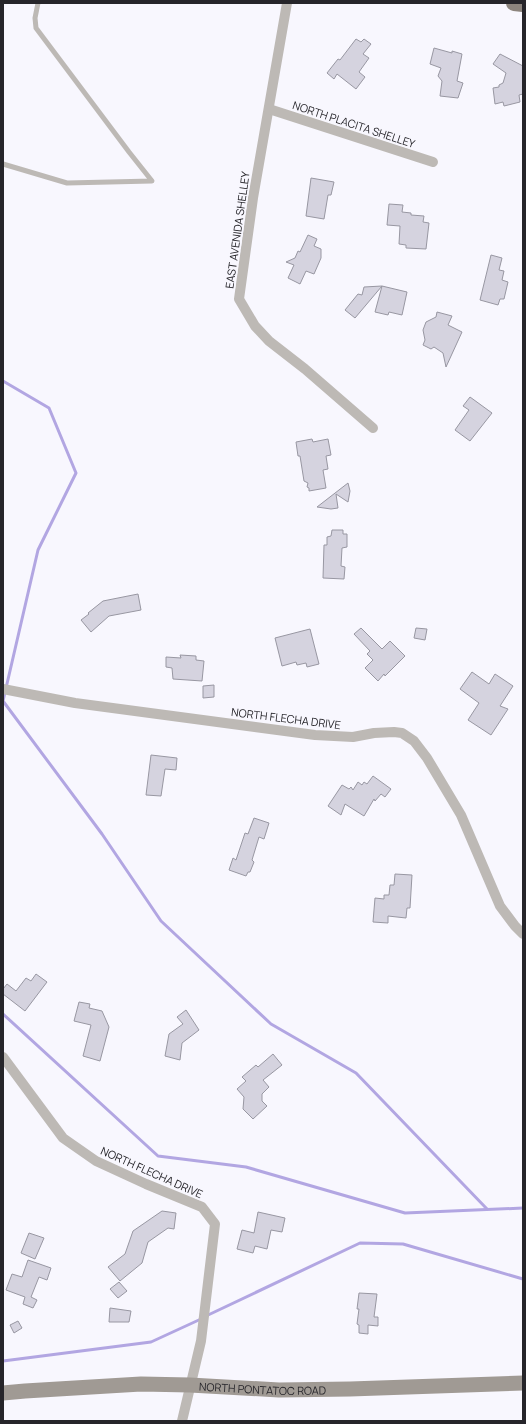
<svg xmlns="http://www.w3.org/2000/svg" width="526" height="1424" font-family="Manrope,sans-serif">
	<rect width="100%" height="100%" fill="#f8f7fe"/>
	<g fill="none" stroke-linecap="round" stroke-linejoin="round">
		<g stroke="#b2a6e2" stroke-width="3">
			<path d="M3,381L49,408L76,473L38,550L3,701L102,834L161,921L271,1024L356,1073L487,1209"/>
			<path d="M3,1014L158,1156L246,1167L405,1213L523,1208"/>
			<path d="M206,1316L360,1243L403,1244L523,1279"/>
			<path d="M3,1361L151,1342L201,1319"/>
		</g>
	</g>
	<g fill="#d5d3df" stroke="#9897a2">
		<path d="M356,39L361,42L364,39L371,44L363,54L369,58L359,72L365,77L356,89L337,74L334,79L327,73L338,59L340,60Z"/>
		<path d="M434,48L452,53V51L462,54L457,81L463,83L458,98L440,96L442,81L438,76L441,68L430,64Z"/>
		<path d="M500,54L523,66V94L519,95L520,102L504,106L503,102L495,104L493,88L499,87V85L503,83L506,73L493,64Z"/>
		<path d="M311,178L334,182L331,195H328L324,219L306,216Z"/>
		<path d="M389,204L403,205L402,212L411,213V215L424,216L423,222L429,223L426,249L406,248V245L399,244L400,226L387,225Z"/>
		<path d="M308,235L317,239L314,246L321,249V258L314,274L306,271L300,284L288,278L294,265L286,262L295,258L298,251L300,252Z"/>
		<path d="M491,255L502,258L499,270L504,271L502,280L508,282L504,299H500L498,305L480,300Z"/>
		<path d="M382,286L407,292L402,315L389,312L388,315L375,312Z"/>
		<path d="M382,286L355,318L345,310L358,294L362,295L364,287Z"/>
		<path d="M437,312L452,316L448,325L462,332L446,367L443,353L434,347L431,349L423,345L425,340L423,330L426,322L436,317Z"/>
		<path d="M470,397L492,413L470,441L455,430L469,410L463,406Z"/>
		<path d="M312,439L313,442L328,439L331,455L326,456L328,469L323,470L326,488L309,491V488L307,487L308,483L304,481L300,456H298L296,442Z"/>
		<path d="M348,483L350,491L348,502L336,494L338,508L331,509L317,507Z"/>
		<path d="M332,530H343V534H347V547L342,548L341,566L345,567L344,579L323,578L324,545H327V537L331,536Z"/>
		<path d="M138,594L141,610L109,616L91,632L81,620L89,614L88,613L103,601Z"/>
		<path d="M361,628L382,649L390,641L405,656L385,676L384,674L378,681L365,668L373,660L367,654L370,651L354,634Z"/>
		<path d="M416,628L427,629L425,640L414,638Z"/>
		<path d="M310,629L319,664L307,667L306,663L297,665L296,662L282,666L275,638Z"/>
		<path d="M180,655L196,656V660L204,661L202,681L173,679L172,668L166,667V657L181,658Z"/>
		<path d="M472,672L489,684L495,674L513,686L500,706L508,709L491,735L468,720L479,703L460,689Z"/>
		<path d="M214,685V697L203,698V686Z"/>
		<path d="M151,755L177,758L176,770L165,769L161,796L146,795Z"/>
		<path d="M373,776L391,789L385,797L381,794L375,801L374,799L364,816L345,804L341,815L328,806L342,785L349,789L351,787L353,790L358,782L362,785L364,782L367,784Z"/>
		<path d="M254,818L269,823L264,839L259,837L252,860L254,862L250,872H248L246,876L229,870L233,858L236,860L245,833L248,834Z"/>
		<path d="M395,874L412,875L410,908H407L406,918L388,916V923L373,922L375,898L384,899V895H389L390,885H394Z"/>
		<path d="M36,974L47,982L25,1011L3,994V989L7,984L16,991L26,978L31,981Z"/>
		<path d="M79,1002L90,1004L89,1008L102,1011L109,1027L100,1061L83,1056L91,1025L74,1021Z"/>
		<path d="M186,1010L199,1030L182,1043L180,1060L165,1056L169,1034L183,1024L177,1017Z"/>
		<path d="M273,1054L282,1065L263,1080L269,1087L262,1094V1101L267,1106L253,1119L243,1109L244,1097L237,1089L246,1081L242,1077L256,1065L258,1067Z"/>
		<path d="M162,1211L176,1213L174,1229L168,1228L148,1242L142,1263L120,1281L108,1267L125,1254L133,1231Z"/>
		<path d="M258,1212L285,1218L282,1232L271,1230L267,1249L255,1246L253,1253L237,1249L242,1230L254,1233Z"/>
		<path d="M29,1233L44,1238L35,1259L21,1253Z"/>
		<path d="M28,1260L51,1268L47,1280L39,1277L31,1297L37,1300L33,1308L23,1304L25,1297L6,1290L12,1274L22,1277Z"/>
		<path d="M119,1282L127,1291L118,1298L110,1289Z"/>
		<path d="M359,1293L377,1294L374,1317H378V1326L368,1325V1334L359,1333V1325L357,1324L359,1309H357Z"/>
		<path d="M110,1308L131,1311L129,1322H109Z"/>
		<path d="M18,1321L22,1328L14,1333L10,1325Z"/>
	</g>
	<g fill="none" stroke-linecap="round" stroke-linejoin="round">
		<path stroke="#bdb9b5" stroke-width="5" d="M3,164L67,183L152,181L129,152L36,28L35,18L38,3"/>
		<g stroke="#bdb9b5" stroke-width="10">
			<path d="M287,3L253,198L239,299L255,326L269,341L305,369L373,428"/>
			<path d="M269,109L433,162"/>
			<path d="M3,689L75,703L315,735L353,737L374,733L394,732L402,733L414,741L427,758L461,815L500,906L515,926L523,934"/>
			<path d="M3,1057L63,1138L96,1161L146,1184L202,1207L215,1224L201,1341L182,1421"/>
		</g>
		<path stroke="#a09a94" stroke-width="15" id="s1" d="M3,1393L25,1391L141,1384L190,1385L279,1390L350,1389L523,1383"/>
		<path stroke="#8c847d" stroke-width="16" d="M514,3L523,4"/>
	</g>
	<g text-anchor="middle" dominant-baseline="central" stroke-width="3.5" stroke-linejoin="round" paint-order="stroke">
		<g font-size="11" fill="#26252a" stroke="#f8f7fe">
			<text transform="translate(354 124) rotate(18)">NORTH PLACITA SHELLEY</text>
			<text transform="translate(237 230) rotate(-82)">EAST AVENIDA SHELLEY</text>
			<text transform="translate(286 718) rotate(7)">NORTH FLECHA DRIVE</text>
			<text transform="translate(152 1172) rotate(24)">NORTH FLECHA DRIVE</text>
			<text stroke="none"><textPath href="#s1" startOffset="260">NORTH PONTATOC ROAD</textPath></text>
		</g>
	</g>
	<rect width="526" height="1424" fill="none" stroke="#26252a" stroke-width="8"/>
</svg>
